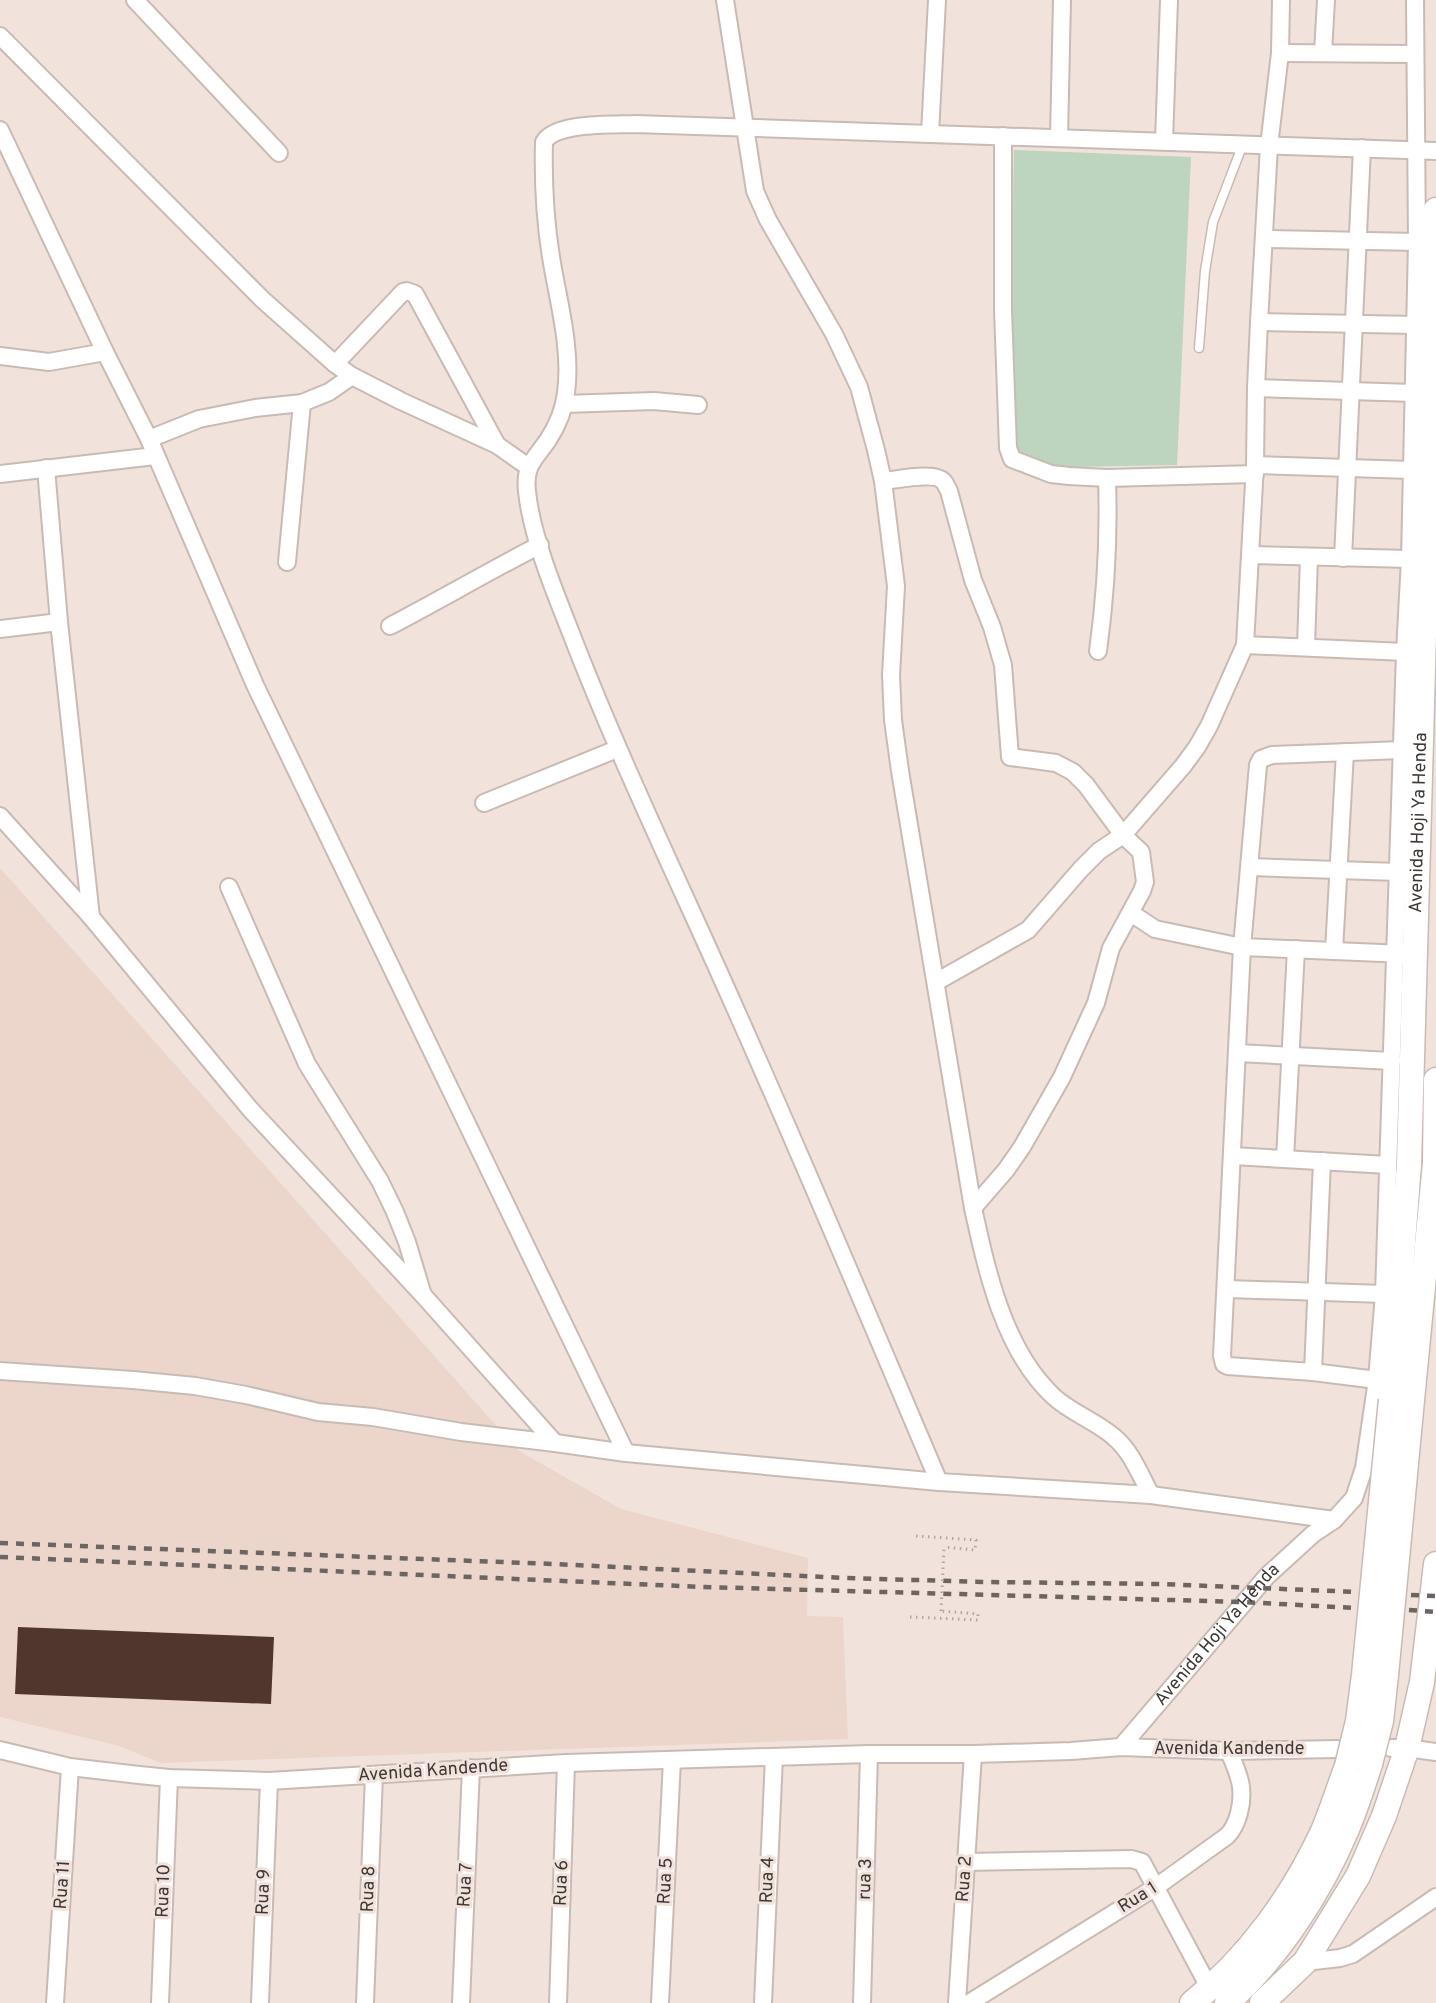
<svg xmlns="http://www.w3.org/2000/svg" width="1436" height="2003" font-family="Overpass,sans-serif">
	<rect width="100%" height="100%" fill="#f1e2dc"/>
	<path fill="#ecd6cc" d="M0,868L519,1451L621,1509L808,1558L807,1616L843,1617L848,1739L161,1763L119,1746L0,1717Z"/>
	<path fill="#bdd4be" d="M1014,150L1191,157L1177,465L1009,468Z"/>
	<path fill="#50362c" d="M18,1627L274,1637L271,1704L15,1694Z"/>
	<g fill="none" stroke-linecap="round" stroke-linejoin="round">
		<defs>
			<path id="lane" d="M1199,348L1205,271L1213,222L1243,144"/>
			<g id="street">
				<path d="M135,0L279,153"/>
				<path d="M725,0L755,191L768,220L834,334L859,387L876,450L883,481L896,586L891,675L893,720L900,771L973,1208C987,1272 1004,1350 1053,1396C1071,1413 1096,1421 1114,1437C1132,1452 1140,1475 1151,1495"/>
				<path d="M0,36L263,300L335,364L352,376L401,401L497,445L527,466"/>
				<path d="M1280,53L1415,54"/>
				<path d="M1323,53L1326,0"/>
				<path d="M0,130L105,352L149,439L255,685L626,1453"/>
				<path d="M930,134L937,0"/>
				<path d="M1003,136V310L1008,448L1012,459L1051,474L1069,476L1107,478L1255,474"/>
				<path d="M1059,138L1062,0"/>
				<path d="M1164,141L1169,0"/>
				<path d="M1264,239L1417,242"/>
				<path d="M1259,322L1416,325"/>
				<path d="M0,356L49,362L105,352"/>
				<path d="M335,364L403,292L407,291L415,294L497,445"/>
				<path d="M1256,388L1414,393"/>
				<path d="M564,404L654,401L698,405"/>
				<path d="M149,439L199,419L255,408L302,403L329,392L352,376"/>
				<path d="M1255,465L1411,470"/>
				<path d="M46,468L59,622L91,917"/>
				<path d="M0,474L155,456"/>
				<path d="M883,481C896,480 936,471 944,482C946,484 947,488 949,491L973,580L992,627L1003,665L1010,757L1056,763L1073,772L1086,785L1123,835L1141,852L1145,882L1142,891L1111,948L1096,1003L1062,1077L1022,1147L1006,1170L973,1208"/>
				<path d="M1251,555L1410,559"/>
				<path d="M1343,558L1362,148"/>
				<path d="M287,562L302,403"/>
				<path d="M390,626C440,600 489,571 540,545"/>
				<path d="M0,629L59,622"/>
				<path d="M1245,645L1405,652"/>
				<path d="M1306,646L1309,557"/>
				<path d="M1098,651C1106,593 1109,536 1107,478"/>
				<path d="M484,803L617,749"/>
				<path d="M0,816L91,917L250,1109L423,1295L555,1443"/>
				<path d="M1250,867L1398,872"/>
				<path d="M229,887L307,1064L380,1181L395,1212L407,1242L422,1292"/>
				<path d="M1131,913L1155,929L1242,947L1405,954"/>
				<path d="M1334,951L1345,752"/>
				<path d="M936,982L1028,930L1081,869L1099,851L1123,835L1183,766L1197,747L1209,726L1245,645L1255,465L1256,388L1259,322L1269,146L1280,53L1281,0"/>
				<path d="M1237,1053L1392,1061"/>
				<path d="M1233,1156L1388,1165"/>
				<path d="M1285,1159L1296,949"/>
				<path d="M1227,1289L1384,1294"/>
				<path d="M0,1371L133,1380L195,1386L246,1395L318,1412L373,1417L461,1432L555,1443L626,1453L939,1482L1151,1495L1334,1520"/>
				<path d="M1313,1372L1322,1161"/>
				<path d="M1377,1380L1313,1372L1228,1366L1224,1364L1222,1356L1242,947L1258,765L1261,759L1272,755L1402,750"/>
				<path d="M939,1482C857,1289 776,1096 689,906C647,814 605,722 569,628C553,588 531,533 527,491C524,465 535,459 548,440C557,426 564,410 566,393C572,348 558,301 551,257C545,220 543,181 544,142C556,122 613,125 635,124L1436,151"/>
				<path id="s1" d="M1121,1747L1267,1576L1313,1534L1334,1520L1354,1498L1364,1468L1377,1380L1384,1294L1405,652L1410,559L1417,242L1415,0"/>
				<path d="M1391,1748H1407L1436,1752"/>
				<path d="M0,1750L70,1767L139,1775L169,1778L269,1781L566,1763L869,1754H973L1071,1751L1121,1747L1229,1751L1337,1749"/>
				<path d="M966,1862L1131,1859L1142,1862L1210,1989"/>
				<path d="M1305,1962L1340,1958L1353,1954L1436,1897"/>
				<path d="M55,2003L70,1767"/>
				<path d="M160,2003L169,1778"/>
				<path d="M260,2003L269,1781"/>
				<path d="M365,2003L374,1775"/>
				<path d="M461,2003L471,1768"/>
				<path d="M558,2003L566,1763"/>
				<path d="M660,2003L672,1760"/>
				<path d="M763,2003L774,1757"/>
				<path d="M862,2003L869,1754"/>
				<path d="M957,2003L973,1754"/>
				<path d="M969,2003L1156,1887L1227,1836C1238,1825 1243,1804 1241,1787C1240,1776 1233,1762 1229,1751"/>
			</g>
			<g id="secondary">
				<path id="s2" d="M1391,1400L1409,1164L1436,210"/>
				<path d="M1412,1400L1435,1163L1436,1080"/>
				<path d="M1192,2003C1248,1958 1293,1896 1323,1831C1332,1810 1339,1787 1347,1766"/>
				<path d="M1227,2003C1278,1957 1320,1893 1347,1829C1356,1808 1363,1786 1370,1764"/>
				<path d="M1262,2003L1305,1962L1358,1876L1384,1816L1407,1748L1422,1682L1436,1564"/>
			</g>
		</defs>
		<use href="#lane" stroke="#c9bab4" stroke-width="11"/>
		<use href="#street" stroke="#c9bab4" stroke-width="20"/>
		<use href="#secondary" stroke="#c9bab4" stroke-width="27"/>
		<g stroke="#b2a6a1" stroke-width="3" stroke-dasharray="1.5 4.5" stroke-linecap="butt">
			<path d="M916,1536L976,1540L975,1550L944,1547"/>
			<path d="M910,1617L978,1620V1614L941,1611"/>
		</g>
		<use href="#lane" stroke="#fff" stroke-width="8"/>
		<use href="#street" stroke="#fff" stroke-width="16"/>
		<use href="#secondary" stroke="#fff" stroke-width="24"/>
		<g stroke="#6d6561" stroke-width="4.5" stroke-dasharray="8 8" stroke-linecap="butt">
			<path d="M0,1543L554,1564L845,1578L986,1582L1160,1584L1357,1592"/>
			<path d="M0,1557L704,1587L1243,1602L1355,1608"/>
			<path d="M1411,1595L1436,1596"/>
			<path d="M1409,1610L1436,1612"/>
		</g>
		<defs>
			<g id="secondary-bridge">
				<path d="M1370,1764L1381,1721L1386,1675L1412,1400"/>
				<path d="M1347,1766L1358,1721L1364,1675L1391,1400"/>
			</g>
		</defs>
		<use href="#secondary-bridge" stroke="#c9bab4" stroke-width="27" stroke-linecap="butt"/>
		<path stroke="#b2a6a1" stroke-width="3" stroke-dasharray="1.5 4.5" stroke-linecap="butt" d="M941,1611L944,1547"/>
		<use href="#secondary-bridge" stroke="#fff" stroke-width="24"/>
	</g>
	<g text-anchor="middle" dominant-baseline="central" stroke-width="6" stroke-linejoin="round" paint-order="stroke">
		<g font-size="18" fill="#3e3835" stroke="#f1e2dc">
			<text stroke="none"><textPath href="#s2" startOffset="578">Avenida Hoji Ya Henda</textPath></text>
			<text stroke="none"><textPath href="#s1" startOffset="148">Avenida Hoji Ya Henda</textPath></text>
			<text x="1229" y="1749">Avenida Kandende</text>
			<text transform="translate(433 1771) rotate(-4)">Avenida Kandende</text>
			<text transform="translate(866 1879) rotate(-88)">rua 3</text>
			<text transform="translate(965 1879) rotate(-86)">Rua 2</text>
			<text transform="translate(768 1880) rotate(-88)">Rua 4</text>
			<text transform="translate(666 1881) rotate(-87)">Rua 5</text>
			<text transform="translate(562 1883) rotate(-88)">Rua 6</text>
			<text transform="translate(63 1885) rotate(-86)">Rua 11</text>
			<text transform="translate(466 1885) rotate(-87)">Rua 7</text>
			<text transform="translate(369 1889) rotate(-88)">Rua 8</text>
			<text transform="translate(164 1891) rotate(-88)">Rua 10</text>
			<text transform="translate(264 1892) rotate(-88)">Rua 9</text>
			<text transform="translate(1138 1898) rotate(-32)">Rua 1</text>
		</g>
	</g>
</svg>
